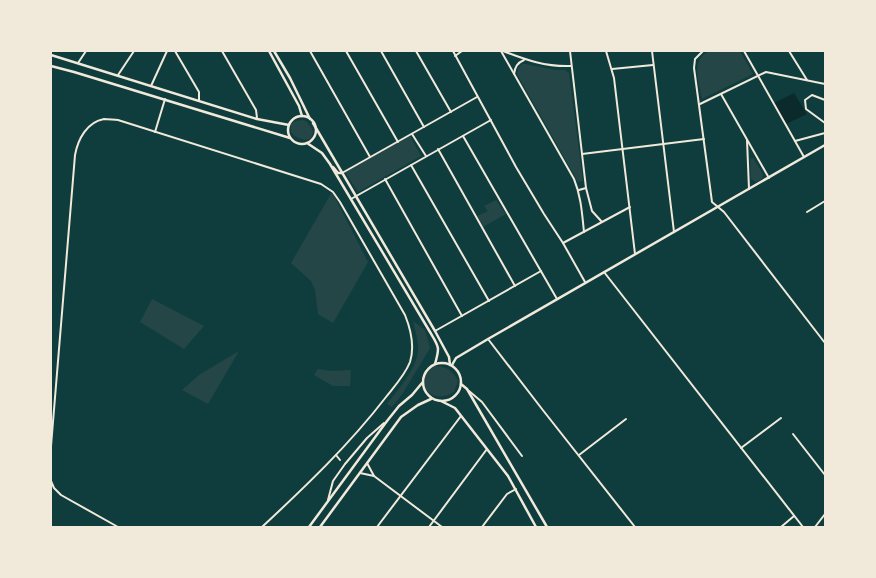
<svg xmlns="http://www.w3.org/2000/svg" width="876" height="578" font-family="'Asap Condensed',sans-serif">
	<rect width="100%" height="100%" fill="#0f3d3e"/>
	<g fill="#244646">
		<path d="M710,51H740L753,74L702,99C699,84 690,58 710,51Z"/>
		<path d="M522,64H526L555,70H565L569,73L583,181L578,182L517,74L518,68Z"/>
		<path d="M303,120L307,122L313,131L312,136L310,139C303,141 295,138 291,132V124L296,121Z"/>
		<path d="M410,136L421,156L358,192L345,172Z"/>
		<path d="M753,158L763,174L762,179L756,182L751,179L750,159Z"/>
		<path d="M332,192L368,262L333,323L318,314L315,290L311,281L291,263Z"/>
		<path d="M496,200L506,214L483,227L477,216L488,211L484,206Z"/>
		<path d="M152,299L204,326L184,349L140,322Z"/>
		<path d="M413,321L425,330L430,348L403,393L392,407L387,404C398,390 418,367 418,349C418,339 415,330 413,321Z"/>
		<path d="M239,351L208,404L182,390L199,375Z"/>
		<path d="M434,366C446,366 453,371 458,381L454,392C429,408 410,377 434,366Z"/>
		<path d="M318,369L332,371L351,370L350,386H333L314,375Z"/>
	</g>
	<path fill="#0a2a2b" d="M794,93L807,114L786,124L774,103Z"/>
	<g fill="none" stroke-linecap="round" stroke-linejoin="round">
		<g stroke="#f1e9da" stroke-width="2">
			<path d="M175,51L199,92V101"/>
			<path d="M222,51L256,110L257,118"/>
			<path d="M310,51L370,157"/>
			<path d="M346,51L398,142"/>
			<path d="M381,51L424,127"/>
			<path d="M416,51L451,112"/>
			<path d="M453,51L516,167L544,214L563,243L585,282"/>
			<path d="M501,51L574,179C581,196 582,213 584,232"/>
			<path d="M503,51C526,60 546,67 571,66"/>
			<path d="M570,51L586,188L592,211L602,222"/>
			<path d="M606,51L614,78L635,254"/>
			<path d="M652,51L674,232"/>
			<path d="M703,51L695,59L694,68L712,202L724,212L825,343"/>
			<path d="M744,51L804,157"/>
			<path d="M789,51L807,80"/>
			<path d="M455,56L462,51"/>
			<path d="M78,63L86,51"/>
			<path d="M612,69L653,65"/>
			<path d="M514,74C515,67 517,63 524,60"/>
			<path d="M118,75L134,51"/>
			<path d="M151,86L167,51"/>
			<path d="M721,94L769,178"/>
			<path d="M825,100L812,95L805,100L806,109L825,123"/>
			<path d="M700,104L766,72L825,84"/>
			<path d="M155,132L165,99"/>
			<path d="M412,134L426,156"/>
			<path d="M463,136L557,299"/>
			<path d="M747,140L749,189"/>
			<path d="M795,141L825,133"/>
			<path d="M438,149L515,286"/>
			<path d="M582,154L704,139"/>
			<path d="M411,165L489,301"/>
			<path d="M342,173L477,97"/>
			<path d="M385,179L462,316"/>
			<path d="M579,190L586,188"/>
			<path d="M351,199L491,120"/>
			<path d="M807,212L825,201"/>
			<path d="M563,243L630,207"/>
			<path d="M604,272L803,527"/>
			<path d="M435,331L541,271"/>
			<path d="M488,339L542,409L635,527"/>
			<path d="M469,391L482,402L522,456"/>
			<path d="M793,434L825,475"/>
			<path d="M51,446L75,155C78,139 87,122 104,119C109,119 114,120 118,120L321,184L333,192L340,202L405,315C411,330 415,346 410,362C405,375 394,387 386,397C349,445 306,486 262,527"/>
			<path d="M741,448L781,418"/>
			<path d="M336,455L340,460"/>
			<path d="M579,455L626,419"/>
			<path d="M367,463L374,476"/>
			<path d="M360,473L374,476L442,527"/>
			<path d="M51,481L54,488L61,495L118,527"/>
			<path d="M328,500L333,481L345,464L367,438L384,423"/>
			<path d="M377,527L461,416"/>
			<path d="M429,527L487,449"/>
			<path d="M482,527L507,494L516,489"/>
			<path d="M781,527L794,516"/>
			<path d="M815,527L825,514"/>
		</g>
		<g stroke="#f1e9da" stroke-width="2.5">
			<path d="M269,51L299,106L302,116"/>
			<path d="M274,51L290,78L310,119"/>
			<path d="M51,55L257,119L289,125"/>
			<path d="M51,66L74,72L290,138"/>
			<circle cx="302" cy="130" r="14"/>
			<path d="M313,123L435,331L449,357L450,365"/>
			<path d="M307,143L322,153L330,164L430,332C439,347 440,347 435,364"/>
			<path d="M333,167L338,173H342"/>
			<circle cx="442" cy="382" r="19"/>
			<path d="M452,365L456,358L488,339L825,145"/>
			<path d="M461,384L467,389L547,527"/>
			<path d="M441,401L455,408L508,476L536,527"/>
			<path d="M309,527L387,421L399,406L412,395L422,383"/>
			<path d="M320,527L401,417L418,405L431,399"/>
		</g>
	</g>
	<rect width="876" height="578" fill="none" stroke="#f1e9da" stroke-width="104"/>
</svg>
